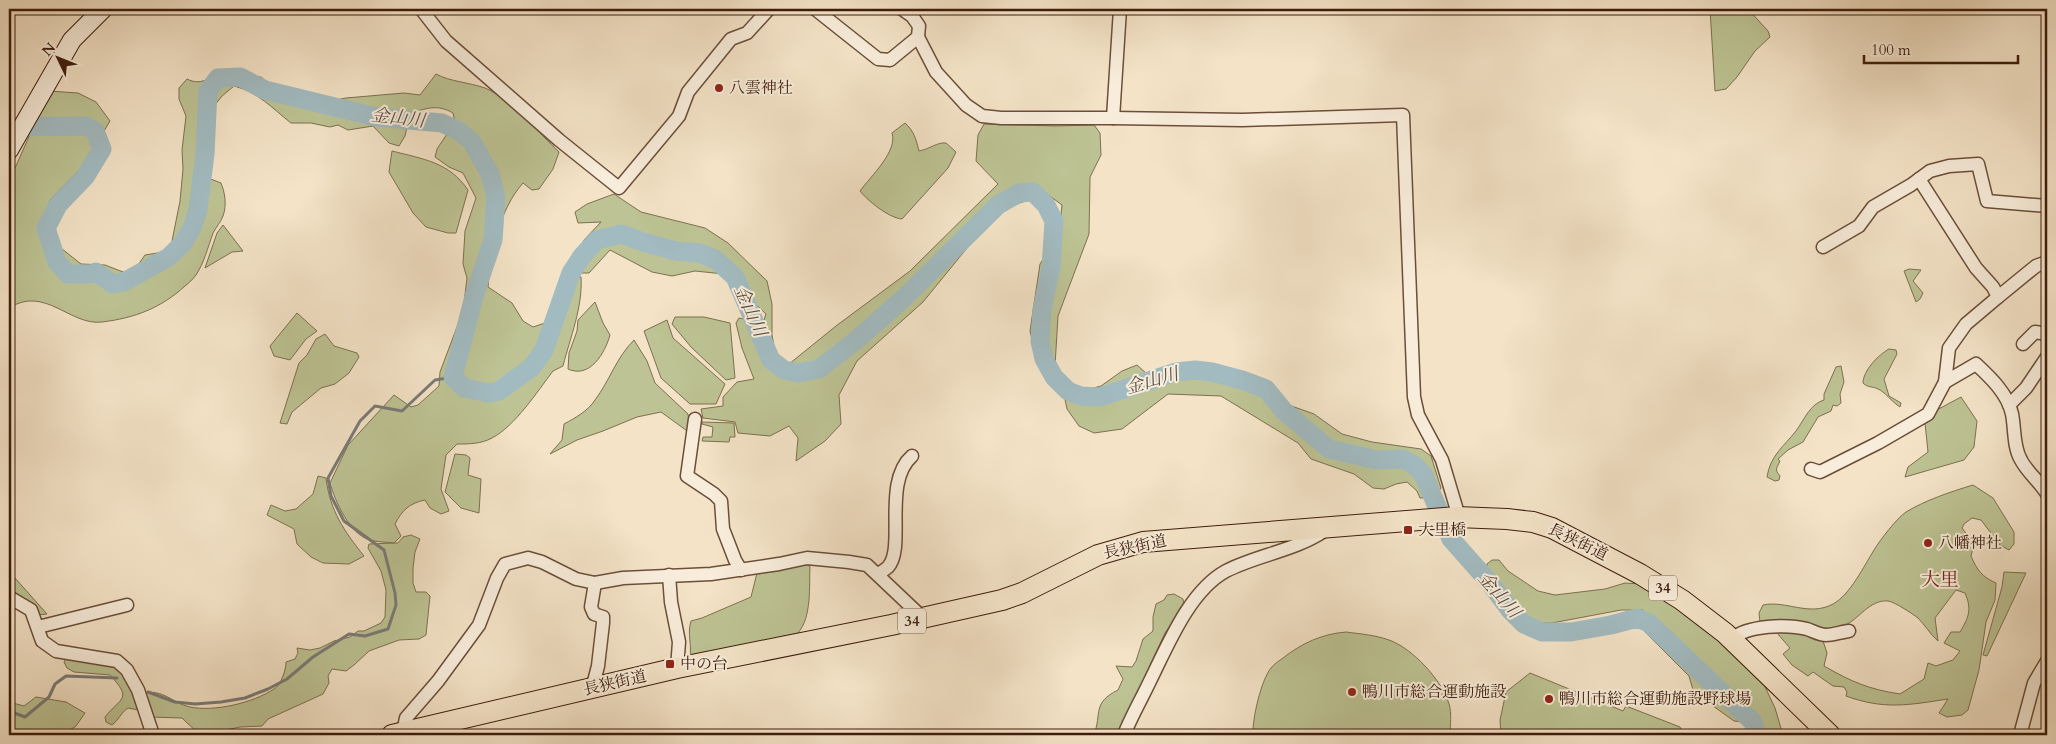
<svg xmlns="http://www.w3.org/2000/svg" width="2056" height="744" font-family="Cardo,'Noto Serif JP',serif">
	<rect width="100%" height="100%" fill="#f4e3c7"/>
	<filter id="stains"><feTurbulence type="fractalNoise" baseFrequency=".004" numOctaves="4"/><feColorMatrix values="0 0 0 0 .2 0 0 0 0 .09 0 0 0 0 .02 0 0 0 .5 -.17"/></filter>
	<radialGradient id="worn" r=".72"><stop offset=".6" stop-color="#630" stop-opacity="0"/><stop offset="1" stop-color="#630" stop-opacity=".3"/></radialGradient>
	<g fill="#bdc394" stroke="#7e7050">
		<path d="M1710,9H1748L1768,31L1770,37L1755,51L1737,77L1726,89L1715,91Z"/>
		<path d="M222,72L261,77L276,89L291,90L331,101L346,98L404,93L420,95L436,74C451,82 468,82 485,88C508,97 540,134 559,152L553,169L539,189L532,190L523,183C499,210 491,252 488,287L512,303L523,321L533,327L545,323L558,291L576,276L581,277C583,307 570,338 563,366L553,371C537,392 515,426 492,438C481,444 469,444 457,444L446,455L441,489L449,511L441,514L430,508L425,500C410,503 402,510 395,524L401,536L394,543H398L403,537L411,535L420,539L415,552L413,568V583L416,592H426L430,596L426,635L419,639L399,640L369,651L354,665L346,671L332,669L328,676L329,683L323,694L268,719L262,726L240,727L226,730L224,735H200L182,718L151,717L138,710L128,708C121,712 119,720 112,725L106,722L105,717C121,697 133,700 110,675L74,672L67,668L64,662L67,657L111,662L143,693C164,689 172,703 190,707C214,712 253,703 274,689C281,685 286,670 286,662L295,659L298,653L297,648L310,650L320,648L334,641L350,637L358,631H364L381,623L385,617L386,590L381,571L368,548L369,544L394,543C386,542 377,542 370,540C350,535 335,501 330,483L348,445L394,395L411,407L418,405L439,386L440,372L463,311L467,278L463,264L465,231L476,198L463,173L449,167L435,157L437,149L455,122L453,113C438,104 425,108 410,114L405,136L399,146L389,143L373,126L348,130L338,125L330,127L311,123H291C272,108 258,92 234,86L222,96L214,106L211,122V161L208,178L221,183C225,193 227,205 223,216C221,222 216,227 213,233C208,247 204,263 196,275C193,279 189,283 185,286C161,308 135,318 102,322C70,326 45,285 9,308V195H11L14,188L12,175L49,91L78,93L96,102L110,121L98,141L94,155L50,200L53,233L57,245L81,264L105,265L131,275L145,255L170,251L180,201L183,169L182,150L186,116L179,99V88L187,79C201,86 209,78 222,72Z"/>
		<path d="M905,123C914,131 916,139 919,151C930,149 937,142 946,143L956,152L948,168L902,219C889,218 868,201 860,191C871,176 898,151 892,133Z"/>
		<path d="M984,124L1056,126L1094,125L1100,133L1101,155L1090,177L1089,234L1058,316L1055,366L1036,356L1030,331L1040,264L1059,234L1062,205L1047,194L998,210L923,302L857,361L839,395L841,424L825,441L796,461L798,438L789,426L770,436L738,433L735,422L703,418L701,409L723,406V397L737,382L754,379L742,348L736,323L739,318L763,323L766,314L724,274L695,271L672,276L652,272L610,250L589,273H579L574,262L584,240L601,222L578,223L575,212L587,204L614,194L641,212L705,228L728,243L767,281L772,304V335L776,357L789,364L836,326L910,271L998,184L976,161L978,135Z"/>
		<path d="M392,151C423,159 449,162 468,190L456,233H448L426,227L413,213L389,172Z"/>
		<path d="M223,225L243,251L232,252L205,268L217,233Z"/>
		<path d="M1909,269L1921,270L1913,281L1923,293L1920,299L1916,302L1904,271Z"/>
		<path d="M595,302L603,323L610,335C605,353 590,379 568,369L569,353L577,331L578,320Z"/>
		<path d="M297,313L317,331L306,339L290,360L274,356L270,346Z"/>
		<path d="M675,317H704L730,323L735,378L726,380L691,347L672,324Z"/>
		<path d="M667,320L673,338L725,384L716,404H690L661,378L644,331Z"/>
		<path d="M325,334L334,346L357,353L359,357L349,373L335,384L321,388L292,412L287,424L280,423L299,363L307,355L316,339Z"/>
		<path d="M634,340L647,361L655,383L688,414L690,433L661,412L637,417L603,431L577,440L550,454L562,440L564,424C575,418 588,411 595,400C610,380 616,358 634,340Z"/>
		<path d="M1889,349L1896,350L1897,354L1884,379L1889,396L1901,403L1900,407C1892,402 1884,391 1878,389C1872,386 1868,388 1863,383C1863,371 1878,355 1889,349Z"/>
		<path d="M1137,365L1147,374L1197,365L1221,367L1254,375L1275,390L1272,404L1274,413L1283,403L1314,414L1342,434L1372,442L1421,449L1431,456L1441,488C1436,496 1429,498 1420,498L1417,491L1407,482L1396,484L1384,489L1373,488L1354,474L1311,459L1298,443L1221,396L1168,394L1122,429L1094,433L1079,426L1067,409L1064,395L1076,389L1086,390L1101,386L1122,371Z"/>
		<path d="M1841,366L1844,382L1840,394L1841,403L1837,406L1833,405L1831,411L1818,417L1803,442L1788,450L1778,459L1780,461C1777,468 1774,469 1780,476L1779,480L1775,481L1767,477C1770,456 1784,446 1796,431C1804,420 1810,404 1824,400V394L1836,367Z"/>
		<path d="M1961,397L1977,421L1974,447L1964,460L1905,477L1908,467L1928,452L1925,423L1935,411Z"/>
		<path d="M702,422L734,423L735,437H730L729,442L702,441L703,437H712L713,427L702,424Z"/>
		<path d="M455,454L466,455L470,458L468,475L481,479L479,513L461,508L445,492Z"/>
		<path d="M318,476L326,478C330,511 344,531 364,556L349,564L323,563L311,557L297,544L294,529L267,515L271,505L285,511L296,509L313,494Z"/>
		<path d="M1973,485L1993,498L2014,532V544L2009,550L2000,545L1981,520L1972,518L1964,524L1962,528L1974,544L1971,556C1977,570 1982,577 1996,583L1995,600L1986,622L1979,670L1968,710L1962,715L1947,717L1939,713L1948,699C1909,705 1884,710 1846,696L1847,692L1844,687L1833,686L1813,672L1808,676L1792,665L1783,654L1790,648L1777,633L1785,629L1823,641L1827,653L1824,666C1852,682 1868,689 1900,694L1924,679L1928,663L1936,666L1953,660L1960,651L1944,643L1951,632H1960C1969,617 1972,609 1965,593L1956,590L1935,618L1938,641C1930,634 1925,625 1918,618C1913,614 1893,601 1888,601C1870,599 1857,621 1845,625C1819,633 1786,625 1760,622L1759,613L1763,605C1786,600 1809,617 1833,604C1850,595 1864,566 1874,550C1880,540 1897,518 1906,512C1926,500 1950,492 1973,485Z"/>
		<path d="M1492,560H1499L1508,571L1538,591L1555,595L1605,589L1625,583L1641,584L1691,614L1761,678L1775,708L1783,735H1761L1744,722L1734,721L1706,701L1693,690L1689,676L1641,628L1643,610H1621L1552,623H1536L1520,614L1495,578L1486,570L1487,564Z"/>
		<path d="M806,565L810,566C809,586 812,617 798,633L690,657C692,645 687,633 691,621L702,618L751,597L757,573Z"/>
		<path d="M2004,572L2026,573L1987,656L1983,655L2002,587Z"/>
		<path d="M9,575L15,578L47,614L38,615L9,592Z"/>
		<path d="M1174,594L1183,599L1184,606L1165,633L1118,735H1094C1102,713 1092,703 1118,690L1123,679L1116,666L1132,667L1136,661L1143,639L1153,631V617L1156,604L1164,600L1167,595Z"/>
		<path d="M1346,632C1361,634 1375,635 1389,640C1412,648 1442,680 1449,704C1452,713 1450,726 1450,735H1253C1252,720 1261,680 1271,668C1274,664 1279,661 1283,658C1302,643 1322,634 1346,632Z"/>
		<path d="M1530,673L1623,711L1626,706L1680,727L1684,735H1501L1500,720L1506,692Z"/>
		<path d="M36,697L66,702L85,713L76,726L62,735H9V702L24,706Z"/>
	</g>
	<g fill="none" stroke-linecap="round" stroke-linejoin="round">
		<g stroke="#7a7b78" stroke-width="3">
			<path d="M148,692L175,702L195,704L221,702L245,698L268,689L287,679L313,657L349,634L365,636L388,629L396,605L395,593L384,550L344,521L331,496L328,478L360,421L375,406L402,411L435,380L453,377"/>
			<path d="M9,711L25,717L49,697L55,684L66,676L117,678"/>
		</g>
		<path stroke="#a2bbc1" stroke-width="19" d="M9,127L86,126L95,131L102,149L85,177L58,205L46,228L57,262L68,274H91L96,272L113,284L124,282L169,257L183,243L192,228L198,210L205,154L208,91L218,78L240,77L265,90L376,117L442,123L459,131L472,142L490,174L496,197L493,240L475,293L453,377L464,388L489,393L499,391L532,367L544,350L571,273L582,256L597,240L621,234L643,242L676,251L700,253L716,260L735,277L771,360L784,370L798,373L819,369L854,342L904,298L998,205L1019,193L1033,192L1046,205L1054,221L1051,268L1042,309L1040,341L1044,359L1054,377L1068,391L1081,396L1100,397L1176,372L1195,370L1212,372L1242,380L1266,389L1284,411L1329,449L1377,460L1403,459L1414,465L1423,474L1451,539L1490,583L1510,610L1524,624L1542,632H1571L1611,625L1637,618L1649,623L1753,722L1756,735"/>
		<defs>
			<g id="street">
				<path d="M421,9L446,41L559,140L619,188L679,116L688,92L731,39L747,33L769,9"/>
				<path d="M815,9L878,59L890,60L918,37L936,72L966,105L982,116L1001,118H1113L1242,120L1403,115L1414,397L1418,415L1442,460L1459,517"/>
				<path d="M902,9L912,16L919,26L918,37"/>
				<path d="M1113,118L1120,9"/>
				<path d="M1919,179L1976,268L1993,287L1998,297L1966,324L1949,348L1945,382L1976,364C1990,377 2008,394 2012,414C2015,428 2013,447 2021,460C2027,472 2040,482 2047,494"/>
				<path d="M1823,247L1859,226L1873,207L1911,185L1930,171L1949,166L1978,164L1987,201L2047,206"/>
				<path d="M1998,297L2036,266L2047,262"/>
				<path d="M2023,344L2035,332L2047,334"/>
				<path d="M2009,405L2026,388L2047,357"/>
				<path d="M695,419L687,476L714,494L721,501L723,529L735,560L741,570"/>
				<path d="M1811,469L1820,472L1878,443L1928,414L1945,382"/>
				<path d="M878,574C881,572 885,570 888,567C906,548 882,482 912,456"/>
				<path d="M669,575L671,602L679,642L677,668"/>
				<path d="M9,597L31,610L42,641L56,651L117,661L127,670L138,690L153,735"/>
				<path d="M38,627L127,605"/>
				<path d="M1732,639C1747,625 1788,624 1807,629C1813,631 1820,635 1826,635C1833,635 1841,632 1849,631"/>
				<path d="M592,689L598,666L603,623V617L594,614L591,607L595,583"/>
				<path d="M403,732L406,718L438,681L479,625L497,578L505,564L528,558L542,562L576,579L595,583L623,578L711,574L779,564L807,558L849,562L867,565L923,618"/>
				<path d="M1124,735C1131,717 1141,700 1149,683C1167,647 1189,591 1226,571C1257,555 1294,551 1324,531"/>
				<path d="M2020,735L2034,683L2047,661"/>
			</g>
			<path id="secondary" d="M9,150L72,40L103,9"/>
			<path id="primary" d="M392,735L677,668L891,625L1002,600L1022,593L1098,555L1143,542L1457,517L1507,519L1533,522L1552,528L1640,574L1682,600L1725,633L1830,735"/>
		</defs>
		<use href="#street" stroke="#6c4e3a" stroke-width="15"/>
		<use href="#secondary" stroke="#3e1c0b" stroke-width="20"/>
		<use href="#primary" stroke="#3e1c0b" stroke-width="22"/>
		<use href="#street" stroke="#f8eddb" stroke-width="12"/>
		<use href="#secondary" stroke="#f8eddb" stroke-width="18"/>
		<use href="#primary" stroke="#f4e3c7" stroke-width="20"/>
	</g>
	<g fill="#8f2418" stroke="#f8eddb" stroke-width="2">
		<circle cx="719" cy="88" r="5"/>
		<rect x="1403" y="525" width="10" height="10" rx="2.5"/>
		<circle cx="1928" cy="543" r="5"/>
		<rect x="665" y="659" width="10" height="10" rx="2.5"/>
		<circle cx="1352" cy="692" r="5"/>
		<circle cx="1549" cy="699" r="5"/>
	</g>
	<g text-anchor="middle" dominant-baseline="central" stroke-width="4" stroke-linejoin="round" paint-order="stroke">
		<g fill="#f8eddb" stroke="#765b49" stroke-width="1">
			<rect x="1649" y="575.5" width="28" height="25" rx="4"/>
			<rect x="898" y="608.5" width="28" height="25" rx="4"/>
		</g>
		<g font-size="15" font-weight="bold" fill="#3e1c0b">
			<text x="1663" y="588">34</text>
			<text x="912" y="621">34</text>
		</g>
		<g font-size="16" fill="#3e1c0b" stroke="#f8eddb" text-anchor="start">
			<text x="729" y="88">八雲神社</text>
			<text x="1418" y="530">大里橋</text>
			<text x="1938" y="543">八幡神社</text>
			<text x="680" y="664">中の台</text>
			<text x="1362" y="692">鴨川市総合運動施設</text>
			<text x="1559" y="699">鴨川市総合運動施設野球場</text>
		</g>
		<g font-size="16" fill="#3e1c0b" stroke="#f8eddb">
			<text transform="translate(1578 542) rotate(26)">長狭街道</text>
			<text transform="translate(1135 547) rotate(-12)">長狭街道</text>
			<text transform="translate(615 683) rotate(-13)">長狭街道</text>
		</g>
		<g font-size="18" font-style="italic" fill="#5c4c42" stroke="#f8eddb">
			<text transform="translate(398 118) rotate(7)">金山川</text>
			<text transform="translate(750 311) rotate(66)">金山川</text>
			<text transform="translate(1152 381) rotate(-16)">金山川</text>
			<text transform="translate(1499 595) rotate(49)">金山川</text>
		</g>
		<g font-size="19" fill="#7a1f14" stroke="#f8eddb">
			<text x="1940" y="580">大里</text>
		</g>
	</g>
	<rect width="2056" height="744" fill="none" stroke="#f4e3c7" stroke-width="30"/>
	<rect x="10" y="10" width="2036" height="724" fill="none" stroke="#3e1c0b" stroke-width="2.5"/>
	<rect x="15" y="15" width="2026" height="714" fill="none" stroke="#3e1c0b"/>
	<g transform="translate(58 58) rotate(313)" stroke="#f8eddb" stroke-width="4" paint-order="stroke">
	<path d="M0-4L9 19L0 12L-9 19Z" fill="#3e1c0b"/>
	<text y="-8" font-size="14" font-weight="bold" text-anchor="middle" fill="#3e1c0b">N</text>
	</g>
	<path d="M1864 55v8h154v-8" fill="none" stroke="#3e1c0b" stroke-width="2.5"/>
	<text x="1871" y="55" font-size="15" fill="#3e1c0b" stroke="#f8eddb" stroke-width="4" paint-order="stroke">100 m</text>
	<rect width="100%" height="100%" filter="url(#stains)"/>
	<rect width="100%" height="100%" fill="url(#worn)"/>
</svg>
